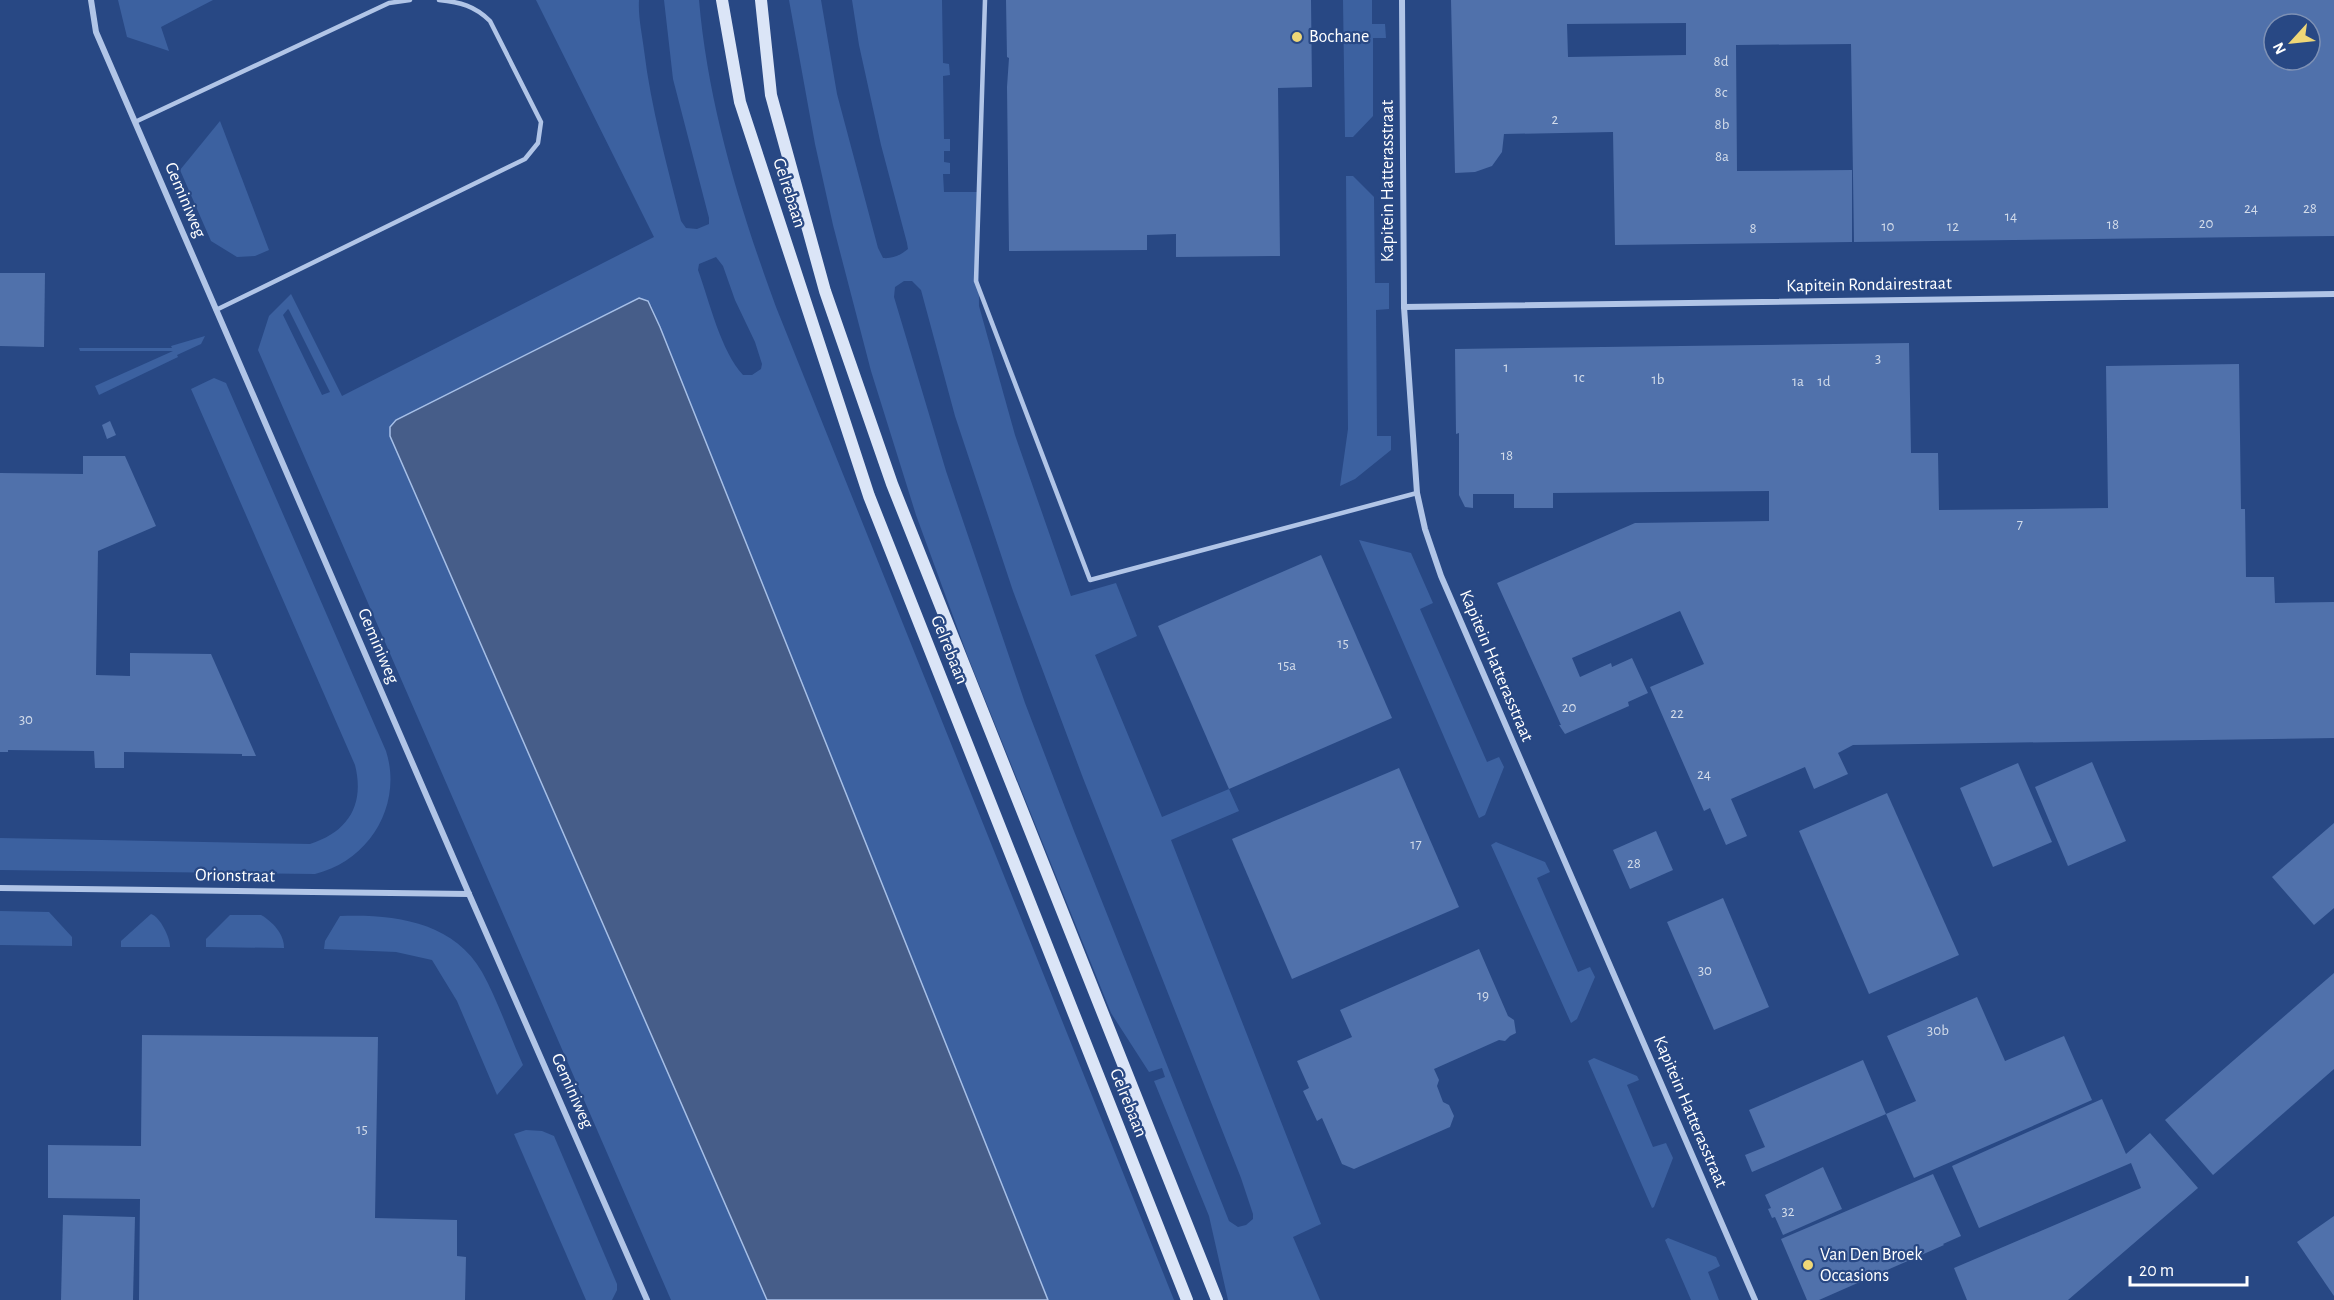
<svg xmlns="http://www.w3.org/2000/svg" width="2334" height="1300" font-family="'Alegreya Sans',sans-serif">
	<rect width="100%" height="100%" fill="#284884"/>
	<g fill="#3c61a0" fill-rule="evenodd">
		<path d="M118,0H213L161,27L169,51L127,37Z"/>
		<path d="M536,0H639C638,17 642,33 644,50C651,108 667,165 681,221L686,228L697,229L709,224V218L673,79L664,0H699C708,105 740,209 776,307L1174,1300H1048L651,305L390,436L767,1300H671L258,350L269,316L291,294L342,396L654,237ZM716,257L723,266L735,300L755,342L762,364L761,369L752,375H743C721,352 709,300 698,270L699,264ZM288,309L289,310L330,392L322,395L283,315Z"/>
		<path d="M789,0H821L837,94L878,248L883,258C892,259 901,255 908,249L907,243L881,145L859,45L852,0H942L943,63L949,64L950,75L943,76L944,139H950V151H944V162L950,163V174H943L944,192H978L979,306L1015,435L1071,596L1116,583L1137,636L1095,655L1162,817L1229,789L1239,811L1171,840L1321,1224L1293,1237L1320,1300H1228L1209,1216L1154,1081L1165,1077L1162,1068L1149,1072L1111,1013L968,657L916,515L871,371L833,225L815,144ZM904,281H912L921,290L955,416L1013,591L1083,778L1241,1178L1253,1214V1219L1246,1225L1238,1227L1229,1221L1074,831L1025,703L946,471L894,297L895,287Z"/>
		<path d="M1343,0H1372V24H1385L1386,38H1373V116L1353,137H1345Z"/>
		<path d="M220,121L269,250L255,256L237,257L211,241L180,170Z"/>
		<path d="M1346,176H1353L1374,197L1375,283H1389V309L1376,310L1377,436H1391V450L1355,479L1340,486L1348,429Z"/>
		<path d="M205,336L201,344L177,355L178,357L99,395L95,386L173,351H80L79,348H172L171,346Z"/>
		<path d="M214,378L226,383L386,751C403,804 370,861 315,874L0,870V838L310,844C348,832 365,805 355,765L191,389Z"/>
		<path d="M1359,540L1411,553L1433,603L1420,609L1487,762L1499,757L1504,767L1485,815L1479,818Z"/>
		<path d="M1496,842L1545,862L1550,872L1537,878L1578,972L1590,967L1595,977L1577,1019L1571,1023L1491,845Z"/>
		<path d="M0,911L49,912L72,937V946L0,945Z"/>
		<path d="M151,914C160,917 170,937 170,947H121V941Z"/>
		<path d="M230,915H261C273,922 284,934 284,948L206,947V939Z"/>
		<path d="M340,916C393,914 453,921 482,972C498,1001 509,1034 523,1065L497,1095L457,1001L432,960L396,952L324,949L325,941Z"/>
		<path d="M1594,1058L1637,1076L1639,1080L1627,1085L1653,1147L1666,1143L1673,1158L1654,1207L1652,1208L1588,1061Z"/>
		<path d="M526,1130L542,1131L554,1136L617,1284V1290L612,1300H586L514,1134Z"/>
		<path d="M1668,1238L1716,1257L1720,1266L1708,1272L1719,1300H1691L1665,1240Z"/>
	</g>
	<path fill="#465d89" stroke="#a6bfe7" stroke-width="1.5" d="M639,298L648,301L660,327L1048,1300H767L390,436V427L396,420Z"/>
	<g fill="#5071ab" fill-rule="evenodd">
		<path d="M1006,0H1311L1312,87L1278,88L1280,256L1176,257V234L1147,235V250L1009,251L1007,87L1009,58L1007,57Z"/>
		<path d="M1451,0H2334V236L1854,242L1851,44L1736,45L1737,171L1852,170V242L1615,245L1613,132L1504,134L1502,152L1492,166L1475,172L1455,173ZM1686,23V55L1568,57L1567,24ZM2274,24H2310V60H2274Z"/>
		<path d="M0,273H45L44,347L0,346Z"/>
		<path d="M1909,343L1911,453H1938L1939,510L2108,508L2106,366L2239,364L2241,509H2245L2246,577H2274L2275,603L2334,602V738L1853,745L1838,753L1848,774L1814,789L1805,767L1731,799L1747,836L1726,845L1710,808L1704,811L1650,687L1704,664L1680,611L1572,658L1580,677L1611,663L1612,667L1632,658L1648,693L1628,702L1629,706L1565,734L1559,725H1561L1497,583L1635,523L1769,521V491L1553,493V508H1514V494H1473V508L1465,507L1459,495V433L1456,434L1455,349Z"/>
		<path d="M110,421L116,435L107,439L102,425Z"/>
		<path d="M83,456H125L156,526L98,551L96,675L130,676V653L211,654L256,756H242V754L124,752V768H95L94,751L8,750V752H0V473L83,474Z"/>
		<path d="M1321,555L1392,718L1229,789L1158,626Z"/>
		<path d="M2092,762L2126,841L2068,866L2035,787Z"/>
		<path d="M2018,763L2052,842L1993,867L1960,788Z"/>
		<path d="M1399,768L1459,907L1292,979L1232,839Z"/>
		<path d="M1887,793L1959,955L1869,994L1799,831Z"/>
		<path d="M2334,823V908L2314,925L2272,877Z"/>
		<path d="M1656,831L1673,870L1630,889L1613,850Z"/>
		<path d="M1723,898L1769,1007L1714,1030L1667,922Z"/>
		<path d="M1479,949L1508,1016L1514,1020L1516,1033L1510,1036L1505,1041L1499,1040L1434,1069L1439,1080L1437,1086L1443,1102L1449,1105L1454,1116L1450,1127L1354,1169L1342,1164L1322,1118L1317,1121L1303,1091L1309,1088L1297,1061L1352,1037L1340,1010Z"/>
		<path d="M2334,973V1069L2213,1175L2165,1120Z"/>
		<path d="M1977,997L2005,1061L2064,1036L2092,1100L1914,1178L1886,1114L1752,1172L1745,1155L1765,1147L1749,1110L1863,1060L1886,1114L1916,1101L1887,1036Z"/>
		<path d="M142,1035L378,1037L375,1218L457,1220V1256L466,1257L465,1300H139L140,1199L48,1198V1145L141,1146Z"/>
		<path d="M2102,1099L2126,1154L2150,1133L2198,1188L2068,1300H1967L1954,1268L2141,1188L2131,1163L1979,1228L1952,1166Z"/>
		<path d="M1823,1167L1842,1209L1783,1235L1775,1217L1772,1218L1768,1209L1771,1208L1765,1195Z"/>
		<path d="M1933,1174L1961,1236L1943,1244L1944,1245L1819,1300H1807L1781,1239Z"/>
		<path d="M63,1215L135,1217L133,1300H61Z"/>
		<path d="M2334,1216V1296L2297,1242Z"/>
	</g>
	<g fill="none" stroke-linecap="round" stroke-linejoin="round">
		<g stroke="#b1c5e7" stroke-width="4.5">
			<path d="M985,0L976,281L1090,580L1417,493"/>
			<path d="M135,122L389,3L410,0"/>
			<path d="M216,310L525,159L538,143L541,122L490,21C475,6 460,2 439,0"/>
		</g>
		<g stroke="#b1c5e7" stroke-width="6">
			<path d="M91,0L96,32L469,894L647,1300"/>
			<path d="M1402,0L1404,307L1417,493L1425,529L1441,576L1755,1300"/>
			<path d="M1404,307L2334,294"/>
			<path d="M0,888L469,894"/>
		</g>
		<g stroke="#dbe5f7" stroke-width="12">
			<path d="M722,0L740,102L869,496L1187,1300"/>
			<path d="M761,0L771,95L825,291L892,484L1217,1300"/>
		</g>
	</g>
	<g fill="#efd777" stroke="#284884" stroke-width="2">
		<circle cx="1297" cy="37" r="6"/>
		<circle cx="1808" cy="1265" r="6"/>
	</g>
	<g text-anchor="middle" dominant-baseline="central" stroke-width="4.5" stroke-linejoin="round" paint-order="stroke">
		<g font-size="15" fill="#d3dcea">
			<text x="1721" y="61">8d</text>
			<text x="1721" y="92">8c</text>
			<text x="1555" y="119">2</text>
			<text x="1722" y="124">8b</text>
			<text x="1722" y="156">8a</text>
			<text x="2251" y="208">24</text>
			<text x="2310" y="208">28</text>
			<text x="2011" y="216">14</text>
			<text x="2206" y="223">20</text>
			<text x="2113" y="224">18</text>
			<text x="1888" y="226">10</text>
			<text x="1953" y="226">12</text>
			<text x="1753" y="228">8</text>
			<text x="1878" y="358">3</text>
			<text x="1506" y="367">1</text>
			<text x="1579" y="377">1c</text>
			<text x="1658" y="379">1b</text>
			<text x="1798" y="381">1a</text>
			<text x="1824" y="381">1d</text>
			<text x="1507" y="455">18</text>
			<text x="2020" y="524">7</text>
			<text x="1343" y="643">15</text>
			<text x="1287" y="665">15a</text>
			<text x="1569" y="707">20</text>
			<text x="1677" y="713">22</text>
			<text x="26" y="719">30</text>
			<text x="1704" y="774">24</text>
			<text x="1416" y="844">17</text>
			<text x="1634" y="863">28</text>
			<text x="1705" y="970">30</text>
			<text x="1483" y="995">19</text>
			<text x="1938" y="1030">30b</text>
			<text x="362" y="1129">15</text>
			<text x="1788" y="1211">32</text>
		</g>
		<g font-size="18" fill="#fff" stroke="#284884" text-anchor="start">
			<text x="1309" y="37">Bochane</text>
			<text x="1820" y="1255">Van Den Broek<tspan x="1820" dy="21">Occasions</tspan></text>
		</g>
		<g font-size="18" fill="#fff" stroke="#284884">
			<text transform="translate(1388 181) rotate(-90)">Kapitein Hatterasstraat</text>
			<text transform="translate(789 193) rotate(72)">Gelrebaan</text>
			<text transform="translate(185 200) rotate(67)">Geminiweg</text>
			<text transform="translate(1869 285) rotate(-1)">Kapitein Rondairestraat</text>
			<text transform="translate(378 646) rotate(67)">Geminiweg</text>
			<text transform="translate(949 650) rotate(68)">Gelrebaan</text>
			<text transform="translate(1496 666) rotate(67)">Kapitein Hatterasstraat</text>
			<text transform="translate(235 876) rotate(1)">Orionstraat</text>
			<text transform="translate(572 1091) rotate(66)">Geminiweg</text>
			<text transform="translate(1128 1103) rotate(68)">Gelrebaan</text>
			<text transform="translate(1690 1112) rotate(67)">Kapitein Hatterasstraat</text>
		</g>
	</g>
	<g transform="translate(2292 42) rotate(243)"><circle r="28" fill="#284884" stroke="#7e91b5" stroke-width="1.5"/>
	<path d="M0-4.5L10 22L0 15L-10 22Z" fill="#efd777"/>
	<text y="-9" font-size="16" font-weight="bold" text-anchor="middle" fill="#ffffff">N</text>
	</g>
	<path d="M2130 1276v9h117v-9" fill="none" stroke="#ffffff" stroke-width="3"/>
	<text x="2139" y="1276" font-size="18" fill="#ffffff" stroke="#284884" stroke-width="4.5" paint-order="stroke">20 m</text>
</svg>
